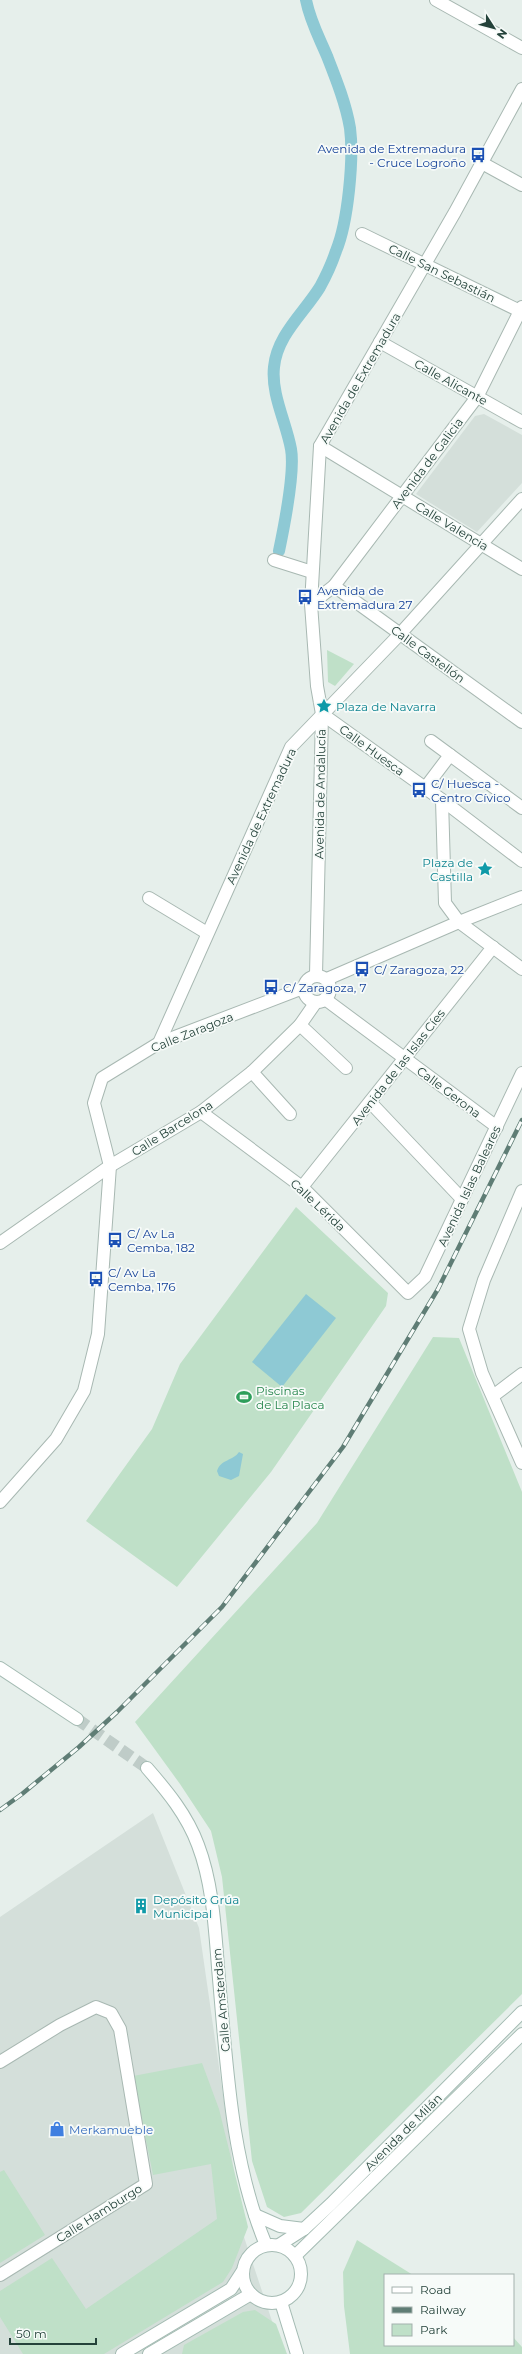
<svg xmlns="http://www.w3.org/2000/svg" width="522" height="2354" font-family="Montserrat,sans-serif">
	<rect width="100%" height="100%" fill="#e6efeb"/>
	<g fill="#d4dfda">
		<path d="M484,414L522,435V483L477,532L416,494L475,416Z"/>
		<path d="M153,1813L199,1928L243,2234L283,2354H0V1917Z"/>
	</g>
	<g fill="#bfe0c8">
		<path d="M327,650L354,664L335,686L328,682Z"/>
		<path d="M296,1207L388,1293L386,1306L271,1472L177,1587L86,1521L152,1429L180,1364Z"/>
		<path d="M433,1337L459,1338L522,1492V1994L301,2213L284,2217L267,2207L252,2161L222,1877L211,1831L180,1784L135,1722L317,1523Z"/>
		<path d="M202,2063L219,2109L248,2227L232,2268L223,2282L104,2354H23L0,2317V2291L52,2258L86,2309L217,2219L211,2164L153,2175L133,2076Z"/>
		<path d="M4,2170L45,2235L0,2263V2172Z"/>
		<path d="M357,2240L413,2275H385V2345H513V2337L522,2347V2354H350L344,2306L343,2272Z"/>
		<path d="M255,2310L276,2324L287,2354H182L184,2345L243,2312Z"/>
	</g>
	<g fill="#8ec9d4">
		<path d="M306,1294L336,1318L282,1387L252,1362Z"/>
		<path d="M239,1452L243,1454L239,1476L231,1480L219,1476L217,1471C221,1459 233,1461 239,1452Z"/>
	</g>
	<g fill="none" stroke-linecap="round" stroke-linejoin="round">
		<path stroke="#8ec9d4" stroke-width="12" d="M279,551C284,527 295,471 291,449C286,422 271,394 274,367C277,335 304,313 320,287C326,276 332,263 336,251C348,222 354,159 350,128C346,104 336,79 327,56C319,37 310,21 306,0"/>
		<path stroke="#bfccc8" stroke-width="12" stroke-dasharray="12 6" stroke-linecap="butt" d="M77,1719L147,1768"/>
		<defs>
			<g id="street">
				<path d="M436,0L522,48"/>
				<path d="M482,163L522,185"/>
				<path d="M362,234L522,312"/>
				<path d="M380,342L522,422"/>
				<path d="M320,446L522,569"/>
				<path d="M274,560L312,572"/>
				<path d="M334,586L522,722"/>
				<path d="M311,604L334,586L477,397L522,307"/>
				<path d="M322,714L442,800L522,861"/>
				<path d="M431,741L522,808"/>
				<path d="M425,788L450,755"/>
				<path d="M442,800L445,903L459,922L522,969"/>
				<path d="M149,898L207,933"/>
				<path d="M316,975L322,714L317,686L311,604L320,446L455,212L522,89"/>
				<circle cx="317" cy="989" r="13"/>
				<path d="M327,979L459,922L522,897"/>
				<path d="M325,999L497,1127"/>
				<path d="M300,1025L346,1068"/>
				<path d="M159,1043L291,747L400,634L522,499"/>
				<path d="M252,1072L290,1114"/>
				<path d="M370,1102L462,1199"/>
				<path d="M201,1112L302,1187L408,1293L425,1277L522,1073"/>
				<path d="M302,1187L493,947"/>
				<path d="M522,1191L484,1280L469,1329L482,1373L522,1463"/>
				<path d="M0,1243L110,1166L201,1112L252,1072L300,1025L316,1002"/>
				<path d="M493,1396L522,1374"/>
				<path d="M0,1502L56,1439L84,1391L98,1334L110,1166L94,1103L102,1078L159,1043L303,988"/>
				<path d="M0,2062L60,2025L96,2007L111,2013L120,2029L146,2184L0,2275"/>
			</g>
			<g id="secondary">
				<path d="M0,1668L77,1719"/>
				<path d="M147,1768C167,1791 187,1815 198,1845C214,1887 215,1934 219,1979C227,2068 231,2161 266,2245"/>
				<path d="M255,2215L280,2226L304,2229"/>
				<circle cx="272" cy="2274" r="29"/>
				<path d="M279,2245L304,2229L331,2204L522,2012"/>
				<path d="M295,2256L522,2034"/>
				<path d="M281,2302L297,2354"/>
				<path d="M122,2354L231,2289L242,2272"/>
				<path d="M149,2354L251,2294"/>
			</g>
		</defs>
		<use href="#street" stroke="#a8b8b2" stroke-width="14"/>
		<use href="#secondary" stroke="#a4bbb3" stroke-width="14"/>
		<use href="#street" stroke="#fff" stroke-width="12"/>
		<use href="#secondary" stroke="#fff" stroke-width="12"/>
		<defs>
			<path id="rail" d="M0,1810L22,1794L79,1747L117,1712L222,1607L343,1447L438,1289L522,1120"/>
		</defs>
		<use href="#rail" stroke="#5f7d75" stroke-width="4.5"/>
		<use href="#rail" stroke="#f7fbf9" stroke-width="3" stroke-dasharray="9" stroke-linecap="butt"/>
	</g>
	<defs>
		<symbol id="bus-bare" viewBox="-9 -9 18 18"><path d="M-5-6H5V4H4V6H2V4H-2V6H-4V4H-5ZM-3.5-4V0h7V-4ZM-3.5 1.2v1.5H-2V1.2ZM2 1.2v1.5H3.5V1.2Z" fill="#1a4fb4" stroke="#f7fbf9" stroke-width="2.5" paint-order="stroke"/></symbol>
		<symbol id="sight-bare" viewBox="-9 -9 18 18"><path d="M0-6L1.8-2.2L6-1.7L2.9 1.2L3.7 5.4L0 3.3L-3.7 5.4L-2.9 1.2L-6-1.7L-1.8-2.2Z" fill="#0f9aa8" stroke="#f7fbf9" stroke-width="2.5" paint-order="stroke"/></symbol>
		<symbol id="stadium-bare" viewBox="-9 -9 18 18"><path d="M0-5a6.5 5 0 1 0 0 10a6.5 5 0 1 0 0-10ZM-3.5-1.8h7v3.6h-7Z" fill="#2e9e5b" stroke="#f7fbf9" stroke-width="2.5" paint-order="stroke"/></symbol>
		<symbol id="building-bare" viewBox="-9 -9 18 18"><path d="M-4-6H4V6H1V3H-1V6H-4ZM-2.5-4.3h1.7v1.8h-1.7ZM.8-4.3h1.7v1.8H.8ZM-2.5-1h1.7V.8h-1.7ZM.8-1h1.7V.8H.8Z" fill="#0f9aa8" stroke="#f7fbf9" stroke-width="2.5" paint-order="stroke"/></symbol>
		<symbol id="shop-bare" viewBox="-9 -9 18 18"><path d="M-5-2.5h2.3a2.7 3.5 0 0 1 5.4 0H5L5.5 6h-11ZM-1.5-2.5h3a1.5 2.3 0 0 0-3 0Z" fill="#3f7fe0" stroke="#f7fbf9" stroke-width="2.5" paint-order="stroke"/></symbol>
	</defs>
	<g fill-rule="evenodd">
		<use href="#bus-bare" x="467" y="144" width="22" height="22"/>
		<use href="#bus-bare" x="294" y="586" width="22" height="22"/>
		<use href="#sight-bare" x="313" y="695" width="22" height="22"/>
		<use href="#bus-bare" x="408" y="779" width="22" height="22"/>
		<use href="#sight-bare" x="474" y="858" width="22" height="22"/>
		<use href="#bus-bare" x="351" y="958" width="22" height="22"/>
		<use href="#bus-bare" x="260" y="976" width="22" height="22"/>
		<use href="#bus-bare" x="104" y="1229" width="22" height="22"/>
		<use href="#bus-bare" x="85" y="1268" width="22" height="22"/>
		<use href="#stadium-bare" x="233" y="1386" width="22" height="22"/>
		<use href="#building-bare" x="130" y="1895" width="22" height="22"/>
		<use href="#shop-bare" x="46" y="2118" width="22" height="22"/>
	</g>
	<g text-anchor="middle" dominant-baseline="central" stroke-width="3.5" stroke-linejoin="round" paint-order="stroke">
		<g font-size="12" fill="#164399" stroke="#f7fbf9" text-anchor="start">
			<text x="466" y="148" text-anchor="end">Avenida de Extremadura<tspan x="466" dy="14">- Cruce Logroño</tspan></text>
			<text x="317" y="590">Avenida de<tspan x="317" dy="14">Extremadura 27</tspan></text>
			<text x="431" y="783">C/ Huesca -<tspan x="431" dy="14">Centro Cívico</tspan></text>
			<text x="374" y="969">C/ Zaragoza, 22</text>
			<text x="283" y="987">C/ Zaragoza, 7</text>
			<text x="127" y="1233">C/ Av La<tspan x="127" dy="14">Cemba, 182</tspan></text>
			<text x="108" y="1272">C/ Av La<tspan x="108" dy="14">Cemba, 176</tspan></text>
		</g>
		<g font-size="12" fill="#24423a" stroke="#f7fbf9">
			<text transform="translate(442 273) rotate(26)">Calle San Sebastián</text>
			<text transform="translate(360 378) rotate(-60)">Avenida de Extremadura</text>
			<text transform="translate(451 382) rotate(29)">Calle Alicante</text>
			<text transform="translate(427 463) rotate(-53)">Avenida de Galicia</text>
			<text transform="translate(452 526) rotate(31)">Calle Valencia</text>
			<text transform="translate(428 654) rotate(36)">Calle Castellón</text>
			<text transform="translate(372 750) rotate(36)">Calle Huesca</text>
			<text transform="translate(320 794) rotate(-89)">Avenida de Andalucía</text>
			<text transform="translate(261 816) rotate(-65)">Avenida de Extremadura</text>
			<text transform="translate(192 1032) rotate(-22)">Calle Zaragoza</text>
			<text transform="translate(398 1067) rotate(-52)">Avenida de las Islas Cíes</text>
			<text transform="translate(449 1092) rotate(37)">Calle Gerona</text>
			<text transform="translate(172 1128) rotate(-32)">Calle Barcelona</text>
			<text transform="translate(469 1186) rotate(-65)">Avenida Islas Baleares</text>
			<text transform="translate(318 1205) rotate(43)">Calle Lérida</text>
			<text transform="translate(221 2000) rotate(-95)">Calle Amsterdam</text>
			<text transform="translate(403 2132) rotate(-45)">Avenida de Milán</text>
			<text transform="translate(99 2213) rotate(-32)">Calle Hamburgo</text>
		</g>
		<g font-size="12" fill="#0d838f" stroke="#f7fbf9" text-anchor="start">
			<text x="336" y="706">Plaza de Navarra</text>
			<text x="473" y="862" text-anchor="end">Plaza de<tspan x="473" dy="14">Castilla</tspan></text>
			<text x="153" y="1899">Depósito Grúa<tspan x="153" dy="14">Municipal</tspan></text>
		</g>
		<g font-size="12" fill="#27864d" stroke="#f7fbf9" text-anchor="start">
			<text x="256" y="1390">Piscinas<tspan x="256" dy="14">de La Placa</tspan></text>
		</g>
		<g font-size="12" fill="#366cbe" stroke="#f7fbf9" text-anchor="start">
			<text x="69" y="2129">Merkamueble</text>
		</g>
	</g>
	<rect x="384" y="2274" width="130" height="72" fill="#f7fbf9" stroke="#a3b1ad"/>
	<rect x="392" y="2287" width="20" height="6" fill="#ffffff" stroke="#a3b1ad"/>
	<text x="420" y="2294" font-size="12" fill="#24423a">Road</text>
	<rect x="392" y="2307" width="20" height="6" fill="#5f7d75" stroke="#a3b1ad"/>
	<text x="420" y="2314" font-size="12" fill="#24423a">Railway</text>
	<rect x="392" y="2324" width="20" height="12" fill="#bfe0c8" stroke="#a3b1ad"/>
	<text x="420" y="2334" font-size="12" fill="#24423a">Park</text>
	<g transform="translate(494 28) rotate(126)" stroke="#f7fbf9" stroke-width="3" paint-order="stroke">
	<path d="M0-3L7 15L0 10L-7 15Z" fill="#24423a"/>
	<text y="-6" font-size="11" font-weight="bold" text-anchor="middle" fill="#24423a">N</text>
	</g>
	<path d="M10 2338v6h86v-6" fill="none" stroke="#24423a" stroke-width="2"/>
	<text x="16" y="2338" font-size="12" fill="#24423a" stroke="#f7fbf9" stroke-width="3" paint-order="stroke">50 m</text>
</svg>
